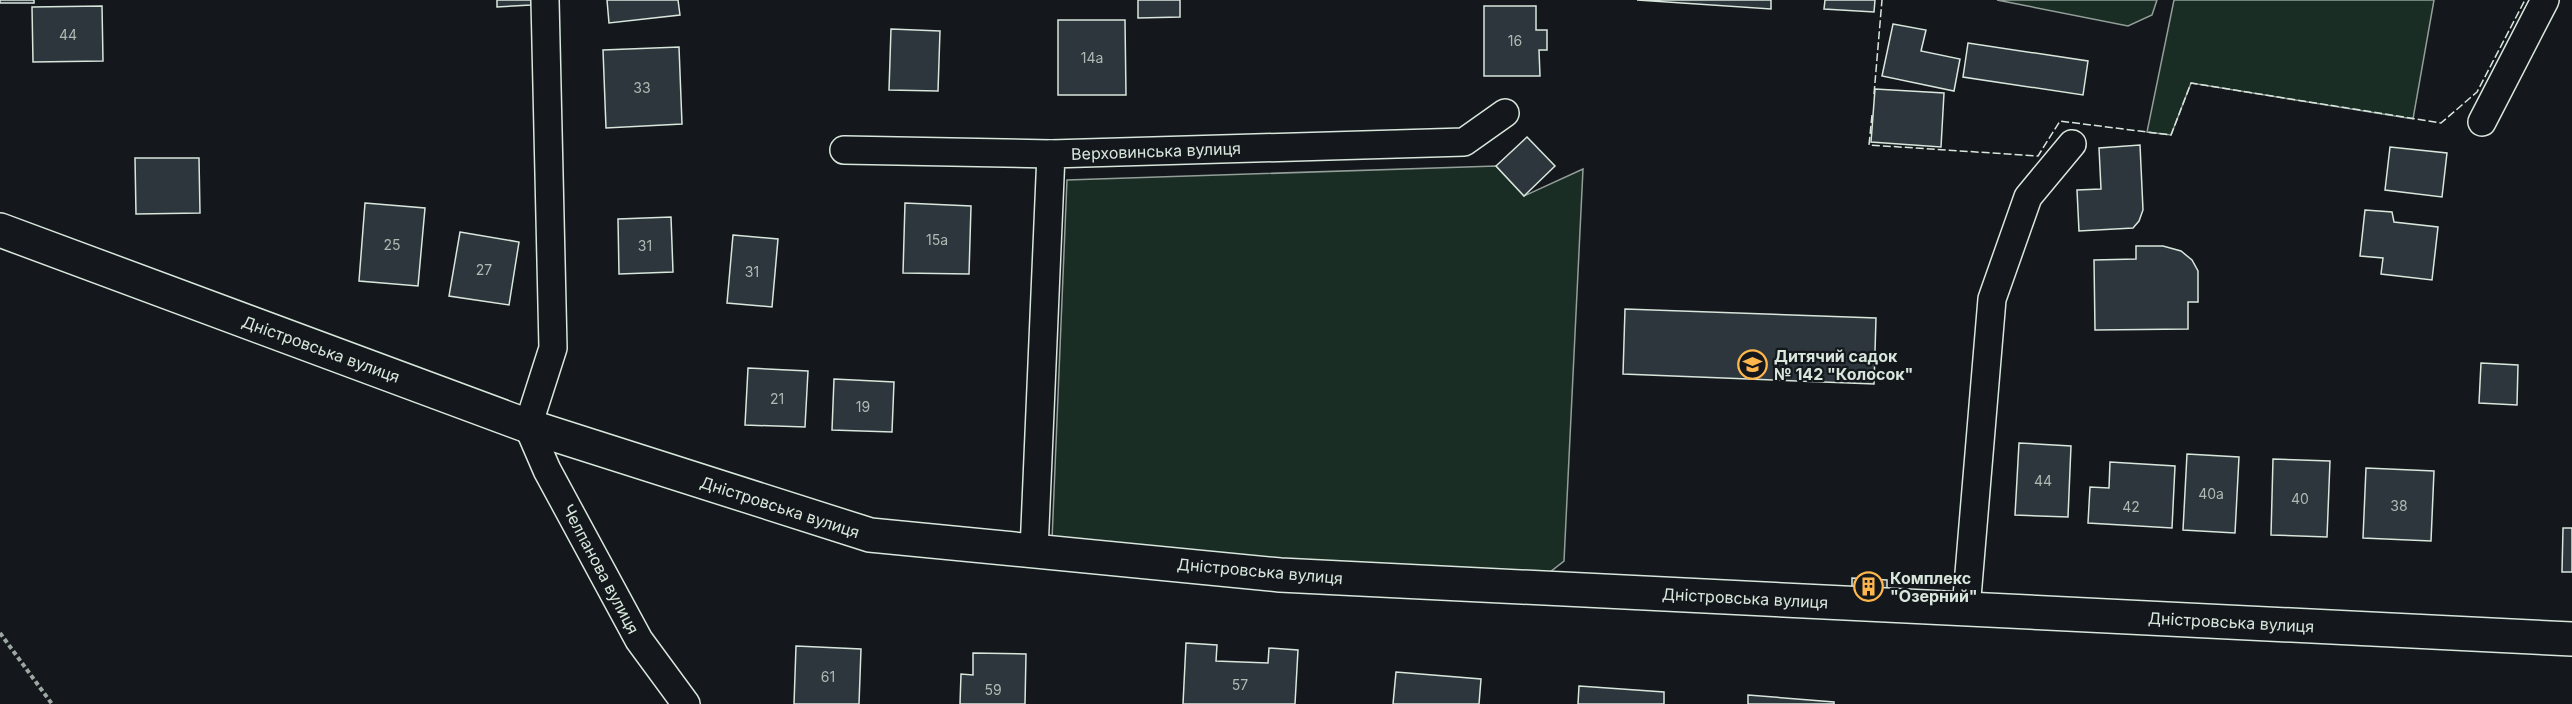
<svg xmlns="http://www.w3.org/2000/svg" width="2572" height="704" font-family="Inter,sans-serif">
	<rect width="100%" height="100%" fill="#14181c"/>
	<g fill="#1a2d24" stroke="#939e99" stroke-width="1.5">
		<path d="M1997,0H2157L2152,15L2128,26Z"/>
		<path d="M2174,0H2434L2413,119L2191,83L2171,135L2147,132Z"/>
		<path d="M1496,166L1524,196L1583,169L1564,561L1550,572L1279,562L1052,540L1067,180Z"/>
	</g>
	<g fill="#2c363c" stroke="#d8e6dc" stroke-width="1.5">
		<rect x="0" y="0" width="34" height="3"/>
		<path d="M497,0H531V5L497,7Z"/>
		<path d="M607,0H678L680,15L609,23Z"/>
		<path d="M1138,0H1180V17L1138,18Z"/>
		<path d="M1637,0H1771V9Z"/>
		<path d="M1825,0H1875L1874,12L1824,9Z"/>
		<path d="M102,6L103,61L33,62L32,7Z"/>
		<path d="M1484,6H1536V30H1547V50H1539L1540,76H1484Z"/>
		<path d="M1058,20H1125L1126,95H1058Z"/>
		<path d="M1893,24L1926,30L1921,51L1960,59L1954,91L1882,76Z"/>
		<path d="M891,29L940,31L938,91L889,90Z"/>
		<path d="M1968,43L2088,61L2083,95L1963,77Z"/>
		<path d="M679,47L682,124L606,128L603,50Z"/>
		<path d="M1875,89L1944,93L1941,147L1871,142Z"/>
		<path d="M1527,137L1555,166L1524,196L1496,166Z"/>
		<path d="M2140,145L2143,210L2139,221L2133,228L2079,231L2077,190L2101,189L2099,148Z"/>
		<path d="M2390,147L2447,153L2442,197L2385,190Z"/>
		<path d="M135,158H199L200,213L136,214Z"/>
		<path d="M365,203L425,208L418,286L359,281Z"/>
		<path d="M905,203L971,206L969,274L903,273Z"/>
		<path d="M2365,210L2392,212L2394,222L2438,227L2432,280L2381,274L2383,258L2360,256Z"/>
		<path d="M671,217L673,272L619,274L618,219Z"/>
		<path d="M460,232L519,242L509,305L449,296Z"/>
		<path d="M733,235L778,239L772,307L727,303Z"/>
		<path d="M2136,246H2163L2181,251L2192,260L2198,271V302H2188V329L2095,330L2094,260L2136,259Z"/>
		<path d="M1625,309L1876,318L1874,384L1623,374Z"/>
		<path d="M2481,363L2518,365L2517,405L2479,403Z"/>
		<path d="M748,368L808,371L805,427L745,425Z"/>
		<path d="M834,379L894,382L892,432L832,430Z"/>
		<path d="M2019,443L2071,446L2068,517L2015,515Z"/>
		<path d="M2187,454L2239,457L2235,533L2183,530Z"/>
		<path d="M2273,459L2330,461L2327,537L2271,535Z"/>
		<path d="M2110,462L2175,466L2172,528L2088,523L2090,487L2109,488Z"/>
		<path d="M2366,468L2434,471L2431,541L2363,538Z"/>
		<path d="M2563,528H2572V572H2562Z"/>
		<path d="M1852,578L1887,580V595L1852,594Z"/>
		<path d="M1186,643L1217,645L1216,661L1268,663L1269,648L1298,650L1295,704H1183Z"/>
		<path d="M796,646L861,649L859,704H794Z"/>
		<path d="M973,653L1026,654L1025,704H960L961,674L973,675Z"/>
		<path d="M1396,672L1481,679L1479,704H1393Z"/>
		<path d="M1579,686L1664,692V704H1578Z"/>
		<path d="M1748,695L1834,702V704H1748Z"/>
	</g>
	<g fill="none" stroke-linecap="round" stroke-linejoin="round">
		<defs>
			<g id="street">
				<path d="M545,0L553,348L528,426L547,470L639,640L686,704"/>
				<path d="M2482,122L2545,0"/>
				<path d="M844,150L1051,154"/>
				<path d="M1034,551L1051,154L1464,142L1505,113"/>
				<path d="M1966,609L1992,299L2028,197L2072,144"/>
			</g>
			<path id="secondary" d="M0,230L528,426L870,535L1280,575L2572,639"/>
		</defs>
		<use href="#street" stroke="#d8e6dc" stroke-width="30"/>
		<use href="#secondary" stroke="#d8e6dc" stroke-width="36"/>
		<path stroke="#9da8a2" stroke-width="4" stroke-dasharray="4.5 3" stroke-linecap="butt" d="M0,633L52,704"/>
		<use href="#street" stroke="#14181c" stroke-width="27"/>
		<use href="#secondary" stroke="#14181c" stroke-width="33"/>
		<g stroke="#d8e6dc" stroke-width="1.5" stroke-dasharray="8 3" stroke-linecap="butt">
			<path d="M1874,94L1882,0"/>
			<path d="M1872,115L1869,145L2038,156L2060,121L2171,135L2191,83L2441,123L2477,92L2525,0"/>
		</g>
	</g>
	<defs>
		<symbol id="school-ring" viewBox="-11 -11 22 22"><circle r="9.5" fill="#14181c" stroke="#ffb74d" stroke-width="1.5"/><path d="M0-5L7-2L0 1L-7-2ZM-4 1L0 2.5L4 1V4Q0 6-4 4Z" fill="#ffb74d"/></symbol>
		<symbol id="building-ring" viewBox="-11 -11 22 22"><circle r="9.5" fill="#14181c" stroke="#ffb74d" stroke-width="1.5"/><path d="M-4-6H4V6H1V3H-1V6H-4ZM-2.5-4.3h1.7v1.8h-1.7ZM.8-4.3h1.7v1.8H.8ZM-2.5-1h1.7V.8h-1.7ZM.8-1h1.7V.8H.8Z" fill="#ffb74d"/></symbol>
	</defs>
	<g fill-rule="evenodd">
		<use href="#school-ring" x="1736" y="348" width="33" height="33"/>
		<use href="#building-ring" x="1852" y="570" width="33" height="33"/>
	</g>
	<g text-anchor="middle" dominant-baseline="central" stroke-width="4.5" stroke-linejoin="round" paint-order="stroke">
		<g font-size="14" fill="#adbab4">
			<text x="68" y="34">44</text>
			<text x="1515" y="40">16</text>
			<text x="1092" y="57">14а</text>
			<text x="642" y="87">33</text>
			<text x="937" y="239">15а</text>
			<text x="392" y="244">25</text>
			<text x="645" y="245">31</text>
			<text x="484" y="269">27</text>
			<text x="752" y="271">31</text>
			<text x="777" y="398">21</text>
			<text x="863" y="406">19</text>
			<text x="2043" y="480">44</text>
			<text x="2211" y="493">40а</text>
			<text x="2300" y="498">40</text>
			<text x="2399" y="505">38</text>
			<text x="2131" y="506">42</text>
			<text x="828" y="676">61</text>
			<text x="1240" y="684">57</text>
			<text x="993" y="689">59</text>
		</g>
		<g font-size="16" fill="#d8e6dc" stroke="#14181c">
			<text transform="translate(1156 151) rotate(-2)">Верховинська вулиця</text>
			<text transform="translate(321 349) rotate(20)">Дністровська вулиця</text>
			<text transform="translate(780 507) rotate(18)">Дністровська вулиця</text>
			<text transform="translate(601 569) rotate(62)">Челпанова вулиця</text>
			<text transform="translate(1260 571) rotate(5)">Дністровська вулиця</text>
			<text transform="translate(1745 598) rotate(3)">Дністровська вулиця</text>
			<text transform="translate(2231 622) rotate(3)">Дністровська вулиця</text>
		</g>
		<g font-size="16" font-weight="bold" fill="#d8e6dc" stroke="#14181c" text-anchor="start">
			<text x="1774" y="356">Дитячий садок<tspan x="1774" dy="18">№ 142 "Колосок"</tspan></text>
			<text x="1890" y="578">Комплекс<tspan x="1890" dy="18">"Озерний"</tspan></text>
		</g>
	</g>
</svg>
